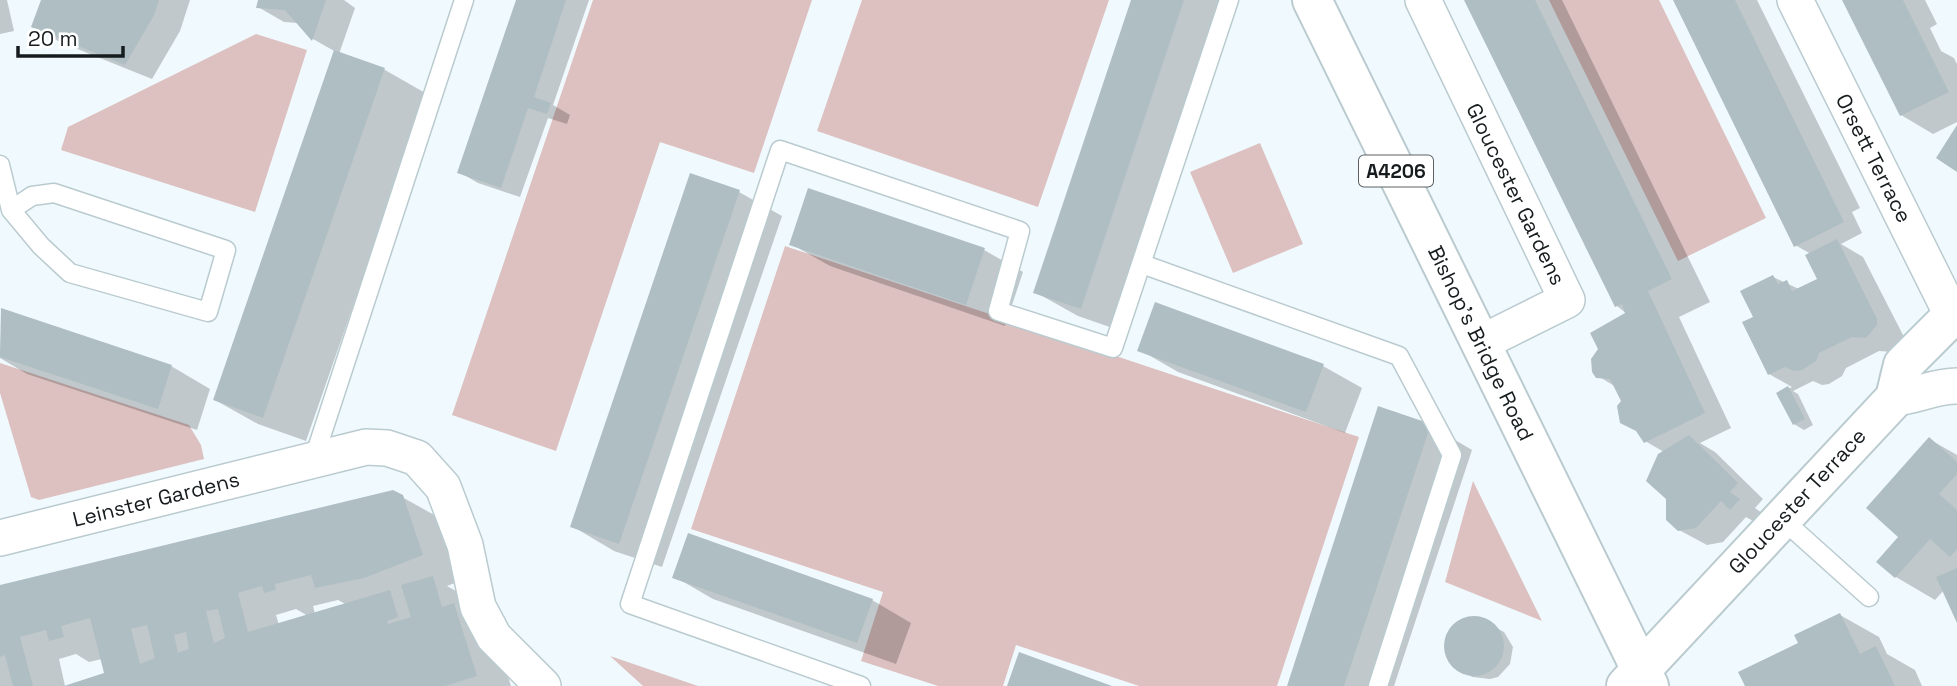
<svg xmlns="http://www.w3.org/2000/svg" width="1957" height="686" font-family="'Space Grotesk',sans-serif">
	<rect width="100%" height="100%" fill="#f0fafe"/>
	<g fill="#ddc1c1">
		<path d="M593,0H812L754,173L660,142L556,451L452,415Z"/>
		<path d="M862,0H1109L1038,207L817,131Z"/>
		<path d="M1549,0H1659L1766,218L1678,261Z"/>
		<path d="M256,34L307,50L255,212L61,150L68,127Z"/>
		<path d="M1260,143L1303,244L1233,273L1190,172Z"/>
		<path d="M785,246L1359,437L1277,686H1139L1016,645L1003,686H938L861,661L883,592L691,529Z"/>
		<path d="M0,363L189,425L201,445L204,459L39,500L31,497L0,393Z"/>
		<path d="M1473,481L1542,621L1445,582Z"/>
		<path d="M610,656L698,686H643Z"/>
	</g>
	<g fill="#0003" fill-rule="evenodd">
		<path d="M0,0H7L14,31L0,34Z"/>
		<path d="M43,0H190L180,31L152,79L60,42L33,27Z"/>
		<path d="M260,0H344L355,8L339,54L385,70L427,94L306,441L258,424L215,400L336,52L313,39L299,23L284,22L258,7Z"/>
		<path d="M518,0H589L553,105L570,115L567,124L548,118L520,197L478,183L459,172Z"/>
		<path d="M1132,0H1235L1124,332L1078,316L1035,292Z"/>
		<path d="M1466,0H1562L1710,302L1679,317L1731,428L1700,443L1715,452L1763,499L1755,508L1766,516L1758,524L1746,517L1723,542L1707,545L1679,530L1664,452L1645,441L1616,387L1598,376L1627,314L1617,306Z"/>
		<path d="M1675,0H1757L1860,208L1852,212L1862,233L1841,244L1863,257L1903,335L1904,341L1893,352L1879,351L1846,368L1842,376L1829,384L1822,385L1813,381L1793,391L1798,394L1813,425L1804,430L1794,424L1778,393L1792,387L1769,374L1755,318L1773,277L1799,289L1820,280L1811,254L1795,245Z"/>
		<path d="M1844,0H1925L1937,24L1930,28L1941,51L1954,58L1957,64V122L1933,134L1901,115Z"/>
		<path d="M739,192L782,216L662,567L614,551L572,526Z"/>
		<path d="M791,244L984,250L1023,272L1005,326L830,266Z"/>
		<path d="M2,310L171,366L210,389L197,430L27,374L0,358Z"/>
		<path d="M1140,350L1323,366L1362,388L1345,433L1178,372Z"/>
		<path d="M1430,425L1472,450L1394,686H1288Z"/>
		<path d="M1929,439L1957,455V618L1944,590L1935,600L1896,577L1879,561L1900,537Z"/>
		<path d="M402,497L445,521L465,579L447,586L472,600L493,628L511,686H66L106,674L102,659L89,662L76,654L59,659L65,686H0V587ZM338,600L347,605L315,614L313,606ZM296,609L308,616L279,625L276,615Z"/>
		<path d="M675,577L872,600L911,623L896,664L713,599Z"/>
		<path d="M1840,615L1879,637L1887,654L1915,670L1922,686H1747Z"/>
		<path d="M1478,618L1504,632L1513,647L1510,664L1498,677L1490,679L1472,677L1449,659L1446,642L1449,634L1461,621Z"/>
	</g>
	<g fill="#aebec3" fill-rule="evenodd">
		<path d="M41,0H159L154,15L125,65L31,27Z"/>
		<path d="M258,0H326L312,41L285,10L256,8Z"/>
		<path d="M516,0H566L534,97L551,103L547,114L528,108L501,188L457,173Z"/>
		<path d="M1131,0H1184L1081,309L1033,293Z"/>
		<path d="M1464,0H1535L1672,279L1648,291L1705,413L1644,443L1636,431L1620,423L1617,406L1621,401L1610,379L1596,378L1592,372L1591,359L1598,349L1590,333L1625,313L1622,304L1615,307Z"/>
		<path d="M1673,0H1735L1844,222L1794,247Z"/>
		<path d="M1842,0H1903L1949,92L1900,116Z"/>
		<path d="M334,50L385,68L263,418L213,400Z"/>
		<path d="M1957,125V172L1936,158Z"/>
		<path d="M690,173L740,190L619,544L570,527Z"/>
		<path d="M808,188L985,248L966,305L789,245Z"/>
		<path d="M1837,239L1877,319V325L1866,338L1852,337L1819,353L1816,361L1802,370L1794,371L1785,367L1768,375L1742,322L1753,317L1740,291L1773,275L1778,284L1787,280L1792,291L1817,279L1805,255Z"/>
		<path d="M1155,302L1324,364L1306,412L1137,351Z"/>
		<path d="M1,308L172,365L158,409L0,357Z"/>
		<path d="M1788,386L1805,419L1793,425L1776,393Z"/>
		<path d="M1378,406L1431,424L1344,686H1287Z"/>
		<path d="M1689,435L1738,483L1730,492L1740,499L1730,510L1721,501L1696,528L1678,531L1666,520V499L1646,481L1658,454Z"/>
		<path d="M1929,437L1957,462V474L1939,494L1957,510V549L1950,557L1930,539L1895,578L1876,562L1898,537L1866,508Z"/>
		<path d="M393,490L403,495L423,555L364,578L315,588L311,575L275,584L276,590L264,593L262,586L238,593L248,632L390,590L398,617L387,621L388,624L411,617L401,585L433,576L442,607L454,603L477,676L445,686H64L104,673L90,618L61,626L64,637L49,641L46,630L20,637L33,686H13L5,655L0,657V585ZM218,609L225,638L214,643L206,611ZM147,625L155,658L140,664L131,629ZM186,632L189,649L178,653L174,635Z"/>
		<path d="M688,533L873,599L857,643L672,578Z"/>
		<path d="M1957,568V623L1936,577Z"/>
		<path d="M1840,613L1860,654L1876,646L1895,686H1745L1738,672L1798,643L1794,635Z"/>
		<circle cx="1474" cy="646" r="30"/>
		<path d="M1019,652L1112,686H1007Z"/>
	</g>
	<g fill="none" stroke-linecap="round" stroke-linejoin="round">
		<defs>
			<g id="lane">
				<path d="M0,165L11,210L41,246L70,273L208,312L226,250L54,193L32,196L11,210"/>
				<path d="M1142,264L1399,356L1452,455L1378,686"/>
				<path d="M313,461L464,0"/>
				<path d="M1781,518L1869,597"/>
				<path d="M861,686L630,604L780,150L1020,231L998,311L1113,348L1229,0"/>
			</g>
			<g id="street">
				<path d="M1423,0L1567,300L1481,343"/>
				<path d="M1795,0L1952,315"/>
				<path d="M1895,398C1917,396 1934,386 1957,386"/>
				<path d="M0,538L366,447L387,448L417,458L443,487L465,545L478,607L494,637L543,686"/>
			</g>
			<path id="secondary" d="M1626,686L1895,398L1903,365L1957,311"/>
			<path id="primary" d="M1312,0L1649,686"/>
		</defs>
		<use href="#lane" stroke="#bacbd0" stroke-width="21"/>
		<use href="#street" stroke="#bacbd0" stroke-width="38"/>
		<use href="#secondary" stroke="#bacbd0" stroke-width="42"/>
		<use href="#primary" stroke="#bacbd0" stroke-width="42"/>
		<use href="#lane" stroke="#fff" stroke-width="18"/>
		<use href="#street" stroke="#fff" stroke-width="35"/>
		<use href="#secondary" stroke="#fff" stroke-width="38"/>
		<use href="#primary" stroke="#fff" stroke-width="38"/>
	</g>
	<g text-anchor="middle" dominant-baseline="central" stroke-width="6" stroke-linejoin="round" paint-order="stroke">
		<rect fill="#fff" stroke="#5c6062" stroke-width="2" x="1359" y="155.5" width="74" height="31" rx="5"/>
		<g font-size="19" font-weight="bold" fill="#161c1e">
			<text x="1396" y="171">A4206</text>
		</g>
		<g font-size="21" fill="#161c1e" stroke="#fff">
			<text transform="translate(1874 158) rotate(63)">Orsett Terrace</text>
			<text transform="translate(1516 194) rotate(64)">Gloucester Gardens</text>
			<text transform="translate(1481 343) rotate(64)">Bishop's Bridge Road</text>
			<text transform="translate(156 499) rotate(-14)">Leinster Gardens</text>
			<text transform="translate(1797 501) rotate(-47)">Gloucester Terrace</text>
		</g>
	</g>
	<path d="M18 46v10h105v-10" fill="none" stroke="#161c1e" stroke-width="3.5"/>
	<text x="28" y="46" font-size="21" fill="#161c1e" stroke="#ffffff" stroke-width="5" paint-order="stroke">20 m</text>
</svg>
